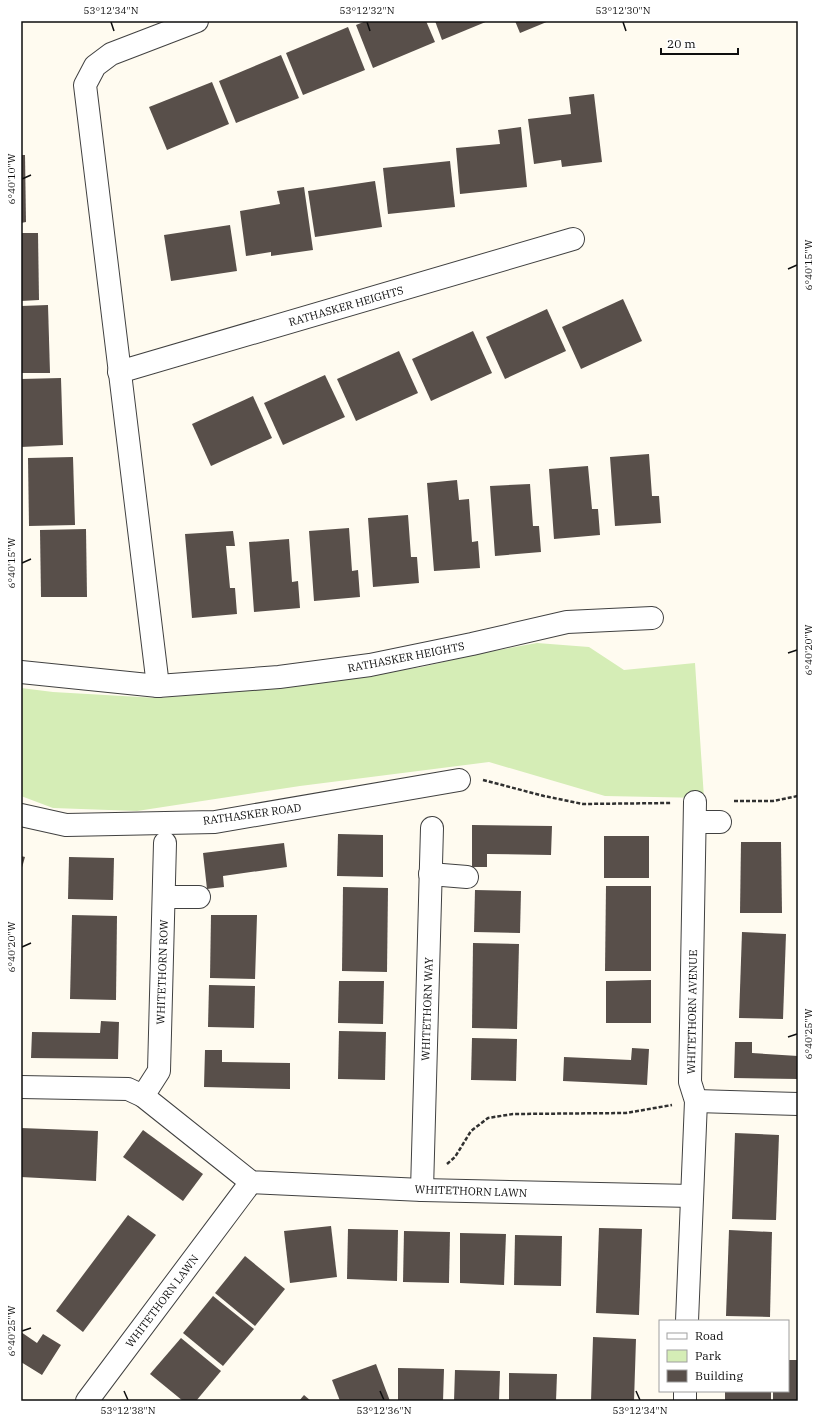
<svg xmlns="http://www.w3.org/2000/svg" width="819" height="1422" font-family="'IBM Plex Serif',serif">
	<rect width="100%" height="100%" fill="#fffbf0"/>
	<path fill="#d5edb6" d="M537,643L589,647L624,670L695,663L704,798L605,796L489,762L300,786L137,811L53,808L21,796V688L53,692L157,698L292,687L422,667L482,653Z"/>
	<g fill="#584f4a">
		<path d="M366,21H426L435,42L373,68L356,25Z"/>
		<path d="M435,21H488L442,40Z"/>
		<path d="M515,21H549L520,33Z"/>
		<path d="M348,27L365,70L303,95L286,53Z"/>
		<path d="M281,55L299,98L236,123L219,81Z"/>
		<path d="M212,82L229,124L167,150L149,107Z"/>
		<path d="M594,94L602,162L562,167L561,160L534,164L528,119L571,114L569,97Z"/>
		<path d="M521,127L527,187L460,194L456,148L500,144L498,130Z"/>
		<path d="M21,155H25L26,222L21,223Z"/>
		<path d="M450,161L455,207L388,214L383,168Z"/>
		<path d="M375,181L382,227L315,237L308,191Z"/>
		<path d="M304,187L313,250L271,256V252L246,256L240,211L280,204L277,191Z"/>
		<path d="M230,225L237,271L171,281L164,235Z"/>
		<path d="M21,233H38L39,300L21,301Z"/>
		<path d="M623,299L642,341L581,369L562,327Z"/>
		<path d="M48,305L50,373H21V306Z"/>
		<path d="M547,309L566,351L505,379L486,337Z"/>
		<path d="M473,331L492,373L431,401L412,359Z"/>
		<path d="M399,351L418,393L356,421L337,379Z"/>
		<path d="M325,375L345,417L283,445L264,403Z"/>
		<path d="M61,378L63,445L21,447V379Z"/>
		<path d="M253,396L272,438L211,466L192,424Z"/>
		<path d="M649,454L652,496H659L661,523L615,526L610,457Z"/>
		<path d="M73,457L75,525L29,526L28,458Z"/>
		<path d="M588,466L592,509H598L600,535L554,539L549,469Z"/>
		<path d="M457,480L459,500L469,499L472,542L478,541L480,568L434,571L427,483Z"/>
		<path d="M530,484L533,526H539L541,552L495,556L490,486Z"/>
		<path d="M408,515L411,557H417L419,583L373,587L368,518Z"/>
		<path d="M349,528L352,571L358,570L360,597L314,601L309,531Z"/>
		<path d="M86,529L87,597H41L40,530Z"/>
		<path d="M233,531L235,546H226L230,588H235L237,614L192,618L185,534Z"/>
		<path d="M289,539L292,582L298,581L300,608L254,612L249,542Z"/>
		<path d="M472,825L552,826L551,855L487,854V867H472Z"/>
		<path d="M338,834L383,835V877L337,876Z"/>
		<rect x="604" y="836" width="45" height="42"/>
		<path d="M741,842H781L782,913H740Z"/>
		<path d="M284,843L287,867L223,876L224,887L207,889L203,853Z"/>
		<path d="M21,856L25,857L21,871Z"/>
		<path d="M69,857L114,858L113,900L68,899Z"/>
		<path d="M606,886H651V971H605Z"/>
		<path d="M343,887L388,888L387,972L342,971Z"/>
		<path d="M475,890L521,891L520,933L474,932Z"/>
		<path d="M72,915L117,916L116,1000L70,999Z"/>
		<path d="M211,915H257L255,979L210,978Z"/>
		<path d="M742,932L786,934L783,1019L739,1018Z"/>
		<path d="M473,943L519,944L517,1029L472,1028Z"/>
		<path d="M651,980V1023H606V981Z"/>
		<path d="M339,981H384L383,1024L338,1023Z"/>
		<path d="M209,985L255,986L254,1028L208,1027Z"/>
		<path d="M101,1021L119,1022L118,1059L31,1058L32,1032L100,1033Z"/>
		<path d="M339,1031L386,1032L385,1080L338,1079Z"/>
		<path d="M472,1038L517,1039L516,1081L471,1080Z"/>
		<path d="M735,1042H752V1053L798,1056V1079L734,1078Z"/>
		<path d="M632,1048L649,1049L647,1085L563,1081L564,1057L631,1060Z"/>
		<path d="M205,1050H222V1062L290,1063V1089L204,1087Z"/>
		<path d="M21,1128L98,1131L96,1181L21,1177Z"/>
		<path d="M143,1130L203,1174L183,1201L123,1157Z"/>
		<path d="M735,1133L779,1135L776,1220L732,1219Z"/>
		<path d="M128,1215L156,1235L83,1332L56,1311Z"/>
		<path d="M331,1226L337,1277L290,1283L284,1231Z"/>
		<path d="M599,1228L642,1229L639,1315L596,1313Z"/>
		<path d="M348,1229L398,1230L397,1281L347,1279Z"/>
		<path d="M729,1230L772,1232L770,1317L726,1316Z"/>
		<path d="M404,1231L450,1232L449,1283L403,1282Z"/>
		<path d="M460,1233L506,1234L504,1285L460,1283Z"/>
		<path d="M515,1235L562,1236L561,1286L514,1285Z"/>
		<path d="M245,1256L285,1289L255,1326L215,1293Z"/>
		<path d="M213,1296L254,1329L223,1366L183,1333Z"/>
		<path d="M21,1332L37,1343L43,1334L61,1345L42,1375L21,1362Z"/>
		<path d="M593,1337L636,1339L634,1401H591Z"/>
		<path d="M181,1338L221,1371L196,1401H183L150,1374Z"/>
		<path d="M788,1360H798V1401H773V1391H788Z"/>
		<path d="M376,1364L390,1401H340L332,1380Z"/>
		<path d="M398,1368L444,1369L443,1401H398Z"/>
		<path d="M455,1370L500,1371L499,1401H454Z"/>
		<path d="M509,1373L557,1374L556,1401H509Z"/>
		<rect x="725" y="1391" width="46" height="10"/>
		<path d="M304,1395L311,1401H299Z"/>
	</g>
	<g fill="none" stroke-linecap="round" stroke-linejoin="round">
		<defs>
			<g id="minor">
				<path d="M119,372L573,239"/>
				<path d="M21,672L158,686L279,677L370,665L472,644L567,622L652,618"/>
				<path d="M158,686L85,85L95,66L111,54L197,21"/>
				<path d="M21,815L66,825L215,822L459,780"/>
				<path d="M695,822H720"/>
				<path d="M430,874L467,877"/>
				<path d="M164,897H199"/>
				<path d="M21,1087L128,1089L143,1096L251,1182L422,1190L692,1196"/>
				<path d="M143,1096L159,1071L165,843"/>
				<path d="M696,1101L798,1104"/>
				<path d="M422,1190L432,828"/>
				<path d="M687,1321L696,1101L690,1082L695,802"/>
				<path d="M87,1401L251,1182"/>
				<path d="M685,1401V1391"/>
			</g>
		</defs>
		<use href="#minor" stroke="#414141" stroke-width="24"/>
		<g stroke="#303030" stroke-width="2.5" stroke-dasharray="4 2" stroke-linecap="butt">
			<path d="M483,780L544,796L583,804L671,803"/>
			<path d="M734,801H773L798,796"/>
			<path d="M447,1164L455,1157L471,1131L488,1118L513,1114L626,1113L672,1105"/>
		</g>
		<use href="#minor" stroke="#fff" stroke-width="22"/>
	</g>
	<path fill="none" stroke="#0e0e0e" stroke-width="1.5" d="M111,22L114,31M367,22L370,31M623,22L626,31M22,179L31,175M788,269L797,265M22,563L31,559M788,653L797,650M22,947L31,943M788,1037L797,1034M22,1331L31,1328M124,1391L128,1400M380,1391L384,1400M636,1391L640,1400"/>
	<g text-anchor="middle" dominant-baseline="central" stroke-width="4" stroke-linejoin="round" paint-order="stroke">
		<g font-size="11" fill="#0e0e0e" stroke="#fff">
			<text transform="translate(346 306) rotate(-16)">RATHASKER HEIGHTS</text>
			<text transform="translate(406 657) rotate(-11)">RATHASKER HEIGHTS</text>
			<text transform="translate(252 814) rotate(-8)">RATHASKER ROAD</text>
			<text transform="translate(162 972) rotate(-88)">WHITETHORN ROW</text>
			<text transform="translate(427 1009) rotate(-88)">WHITETHORN WAY</text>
			<text transform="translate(692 1012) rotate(-89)">WHITETHORN AVENUE</text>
			<text transform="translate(471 1191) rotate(2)">WHITETHORN LAWN</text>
			<text transform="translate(162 1301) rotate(-53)">WHITETHORN LAWN</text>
		</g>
	</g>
	<rect width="819" height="1422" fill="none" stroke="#ffffff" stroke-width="44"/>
	<rect x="659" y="1320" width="130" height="72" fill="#ffffff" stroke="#9f9f9f"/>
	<rect x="667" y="1333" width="20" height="6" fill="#ffffff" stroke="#9f9f9f"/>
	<text x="695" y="1340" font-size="12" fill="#0e0e0e">Road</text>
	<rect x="667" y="1350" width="20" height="12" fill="#d5edb6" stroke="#9f9f9f"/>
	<text x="695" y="1360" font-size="12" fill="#0e0e0e">Park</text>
	<rect x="667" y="1370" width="20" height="12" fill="#584f4a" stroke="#9f9f9f"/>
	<text x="695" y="1380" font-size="12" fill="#0e0e0e">Building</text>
	<path d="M661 48v6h77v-6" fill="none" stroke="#0e0e0e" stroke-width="2"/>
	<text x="667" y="48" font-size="12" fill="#0e0e0e" stroke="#ffffff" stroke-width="3" paint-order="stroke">20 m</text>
	<rect x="22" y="22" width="775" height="1378" fill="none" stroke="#0e0e0e" stroke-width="1.5"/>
	<g font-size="10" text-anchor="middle" fill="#0e0e0e">
		<text x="111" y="14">53°12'34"N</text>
		<text x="367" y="14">53°12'32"N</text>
		<text x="623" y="14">53°12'30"N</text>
		<text transform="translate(11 179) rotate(-90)" y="4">6°40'10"W</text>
		<text transform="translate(808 265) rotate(-90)" y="4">6°40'15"W</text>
		<text transform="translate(11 563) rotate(-90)" y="4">6°40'15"W</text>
		<text transform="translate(808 650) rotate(-90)" y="4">6°40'20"W</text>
		<text transform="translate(11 947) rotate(-90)" y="4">6°40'20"W</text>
		<text transform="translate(808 1034) rotate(-90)" y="4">6°40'25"W</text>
		<text transform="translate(11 1331) rotate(-90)" y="4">6°40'25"W</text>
		<text x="128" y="1414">53°12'38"N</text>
		<text x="384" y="1414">53°12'36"N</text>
		<text x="640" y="1414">53°12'34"N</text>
	</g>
</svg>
